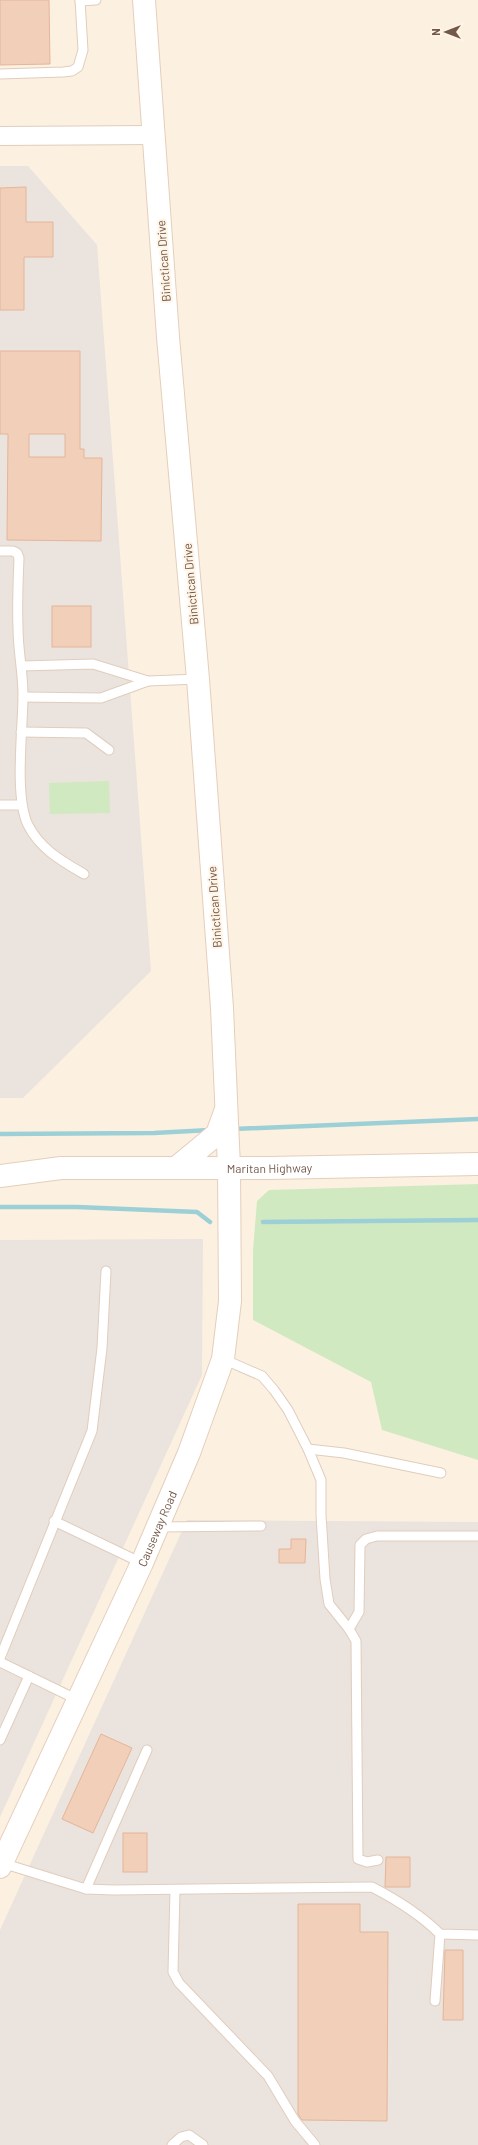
<svg xmlns="http://www.w3.org/2000/svg" width="478" height="2145" font-family="Barlow,sans-serif">
	<rect width="100%" height="100%" fill="#fcf1e1"/>
	<g fill="#ebe3dd">
		<path d="M0,166H28L97,245L151,971L23,1098H0Z"/>
		<path d="M203,1239L202,1375L0,1817V1240Z"/>
		<path d="M187,1520L478,1522V2145H0V1930Z"/>
	</g>
	<g fill="#d1e9c0">
		<path d="M109,781L110,813L50,814L49,783Z"/>
		<path d="M478,1184V1460L382,1430L371,1382L253,1320V1250L257,1201L269,1190Z"/>
	</g>
	<g fill="none" stroke-linecap="round" stroke-linejoin="round">
		<g stroke="#9dcfd7" stroke-width="4.5">
			<path d="M234,1129L478,1119"/>
			<path d="M0,1134L154,1133L210,1130"/>
			<path d="M0,1207H77L197,1212L210,1222"/>
			<path d="M263,1222L478,1220"/>
		</g>
	</g>
	<g fill="#f1cfb9" stroke="#e4b59a" fill-rule="evenodd">
		<path d="M0,0H49L50,64L0,65Z"/>
		<path d="M26,187V222H53V257H24V310H0V188Z"/>
		<path d="M0,351H80V449H84V458H102L101,541L7,540L8,434H0ZM29,434H65V457H29Z"/>
		<rect x="52" y="606" width="39" height="41"/>
		<path d="M291,1539H306L305,1563H279V1549H291Z"/>
		<path d="M101,1734L132,1748L93,1833L62,1819Z"/>
		<rect x="123" y="1833" width="24" height="39"/>
		<path d="M386,1857H410V1887H385Z"/>
		<path d="M298,1904H360V1932H388L387,2121L302,2120L298,2114Z"/>
		<path d="M445,1950H463V2020H443Z"/>
	</g>
	<g fill="none" stroke-linecap="round" stroke-linejoin="round">
		<defs>
			<g id="lane">
				<path d="M80,1L96,0"/>
				<path d="M0,74L63,72L72,71L78,67L83,50L80,0"/>
				<path d="M0,551H13L17,553L19,558C18,582 17,605 18,628C18,651 23,672 23,695C23,729 14,796 28,825C40,849 62,861 84,874"/>
				<path d="M22,666L93,664L148,681L198,679"/>
				<path d="M23,697L101,698L148,681"/>
				<path d="M21,732L86,733L109,750"/>
				<path d="M0,805H22"/>
				<path d="M223,1359L262,1376L274,1390L288,1410L308,1449L321,1480V1515L325,1579L329,1604L349,1629L356,1641L358,1859L367,1862L378,1860"/>
				<path d="M308,1449L344,1453L441,1473"/>
				<path d="M54,1521L142,1563"/>
				<path d="M157,1527L261,1526"/>
				<path d="M349,1629L359,1612L360,1545L366,1539L377,1536H478"/>
				<path d="M0,1658L92,1431L102,1348L106,1271"/>
				<path d="M0,1662L78,1700"/>
				<path d="M0,1740L29,1676"/>
				<path d="M2,1863L86,1889L114,1890L372,1887C397,1900 420,1914 440,1934L478,1935"/>
				<path d="M86,1889L147,1750"/>
				<path d="M175,1890L173,1972L179,1983L268,2076L295,2121L315,2145"/>
				<path d="M435,2001L440,1934"/>
				<path d="M172,2145L181,2137L189,2135L203,2145"/>
			</g>
			<path id="street" d="M0,136L154,135"/>
			<g id="secondary">
				<path d="M176,1168L217,1134L225,1112"/>
				<path id="s1" d="M0,1176L61,1168H269L478,1164"/>
				<path id="s2" d="M0,1867L142,1563L189,1453L223,1359L230,1301L229,1167L222,1008L198,679L168,337L144,0"/>
			</g>
		</defs>
		<use href="#lane" stroke="#e0cdbd" stroke-width="11"/>
		<use href="#street" stroke="#e0cdbd" stroke-width="20"/>
		<use href="#secondary" stroke="#e5cebb" stroke-width="24"/>
		<use href="#lane" stroke="#fff" stroke-width="9"/>
		<use href="#street" stroke="#fff" stroke-width="18"/>
		<use href="#secondary" stroke="#fff" stroke-width="22"/>
	</g>
	<g text-anchor="middle" dominant-baseline="central" stroke-width="4" stroke-linejoin="round" paint-order="stroke">
		<g font-size="12" fill="#735748" stroke="#fff5e7">
			<text transform="translate(163 261) rotate(-94)">Binictican Drive</text>
			<text transform="translate(190 584) rotate(-95)">Binictican Drive</text>
			<text transform="translate(214 907) rotate(-94)">Binictican Drive</text>
			<text stroke="none"><textPath href="#s1" startOffset="270">Maritan Highway</textPath></text>
			<text stroke="none"><textPath href="#s2" startOffset="373">Causeway Road</textPath></text>
		</g>
	</g>
	<g transform="translate(446 32) rotate(270)" stroke="#fff5e7" stroke-width="3" paint-order="stroke">
	<path d="M0-3L7 15L0 10L-7 15Z" fill="#735748"/>
	<text y="-6" font-size="11" font-weight="bold" text-anchor="middle" fill="#735748">N</text>
	</g>
</svg>
